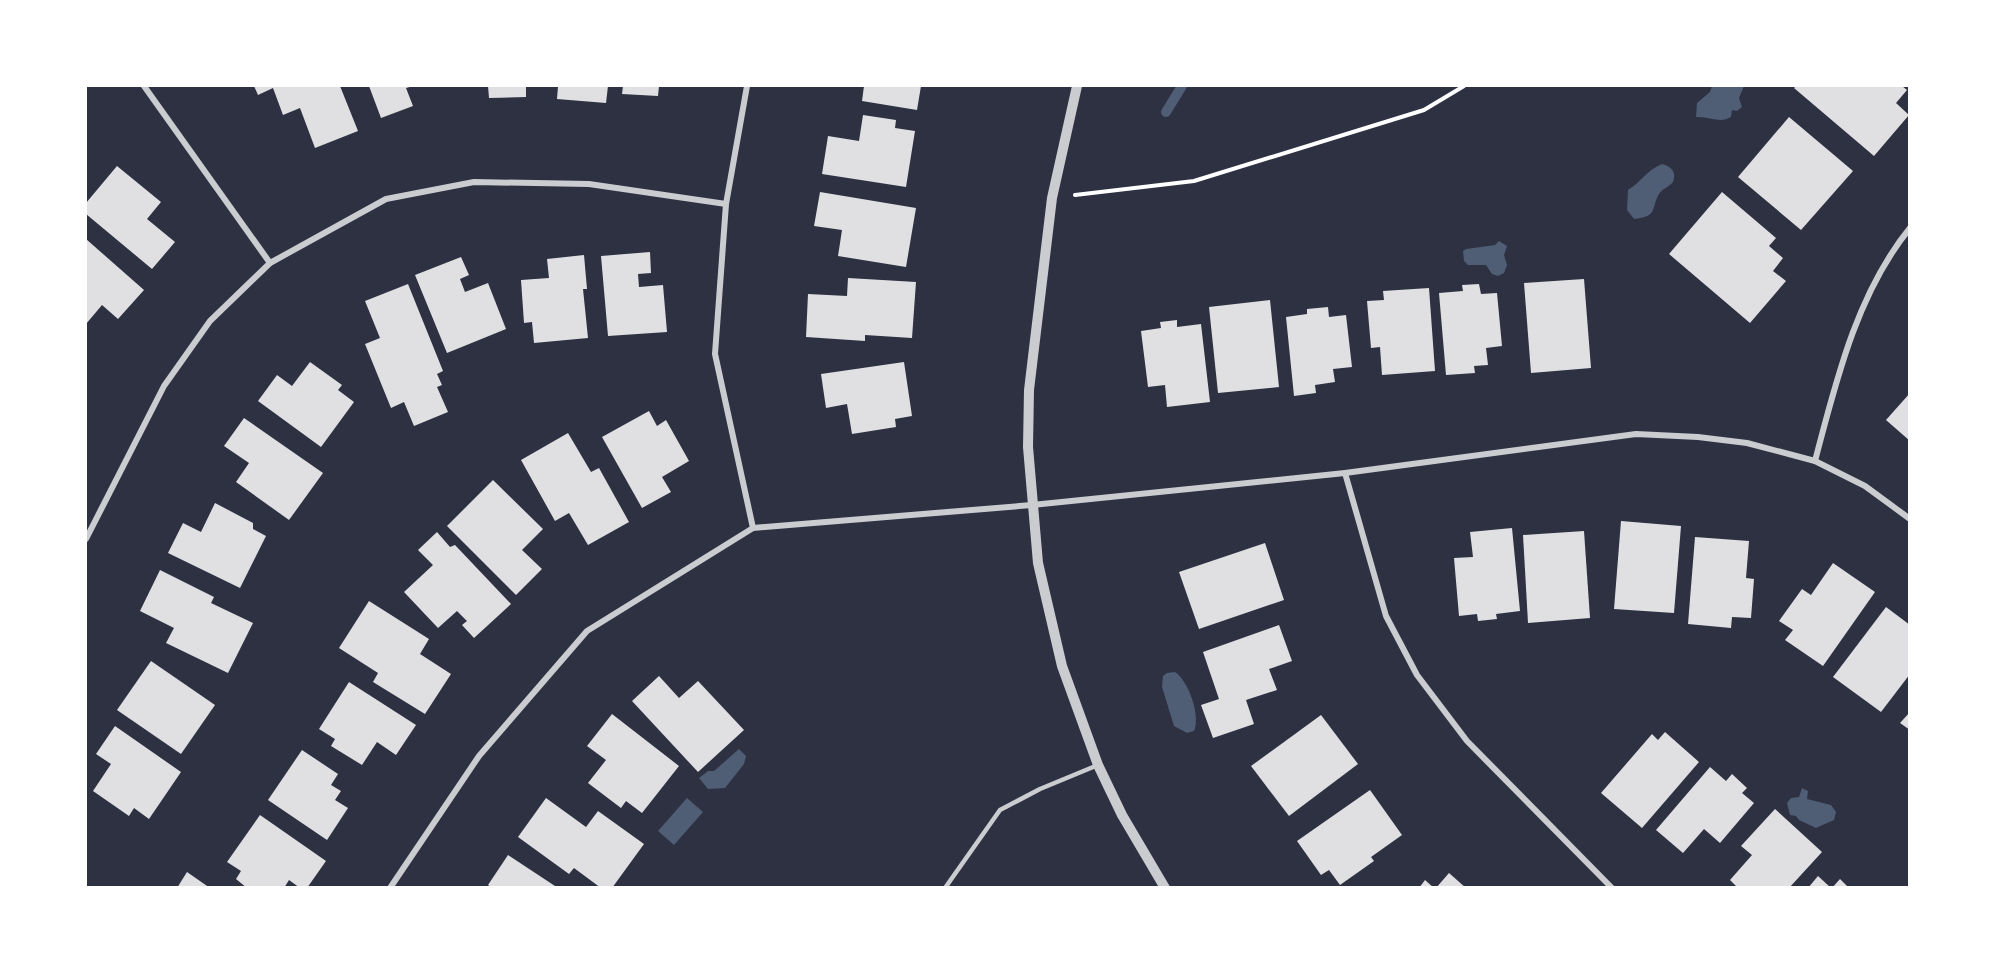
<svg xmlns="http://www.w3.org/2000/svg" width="1995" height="973" font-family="'Exo 2',sans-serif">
	<rect width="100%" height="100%" fill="#2d3142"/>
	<g fill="#4f5d75">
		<path d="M1712,86H1744L1739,98L1742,107L1737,111L1732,110L1731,117C1720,124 1709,116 1696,117L1697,103L1710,92Z"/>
		<path d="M1662,164C1671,166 1677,172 1673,182C1669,187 1662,189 1659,194C1650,211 1658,216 1634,219L1627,210L1628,190C1641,182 1647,170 1662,164Z"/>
		<path d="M1499,241L1507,246L1504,255L1507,265L1504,273L1498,276L1492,274L1486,265H1468L1464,261L1463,251L1466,249L1495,245Z"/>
		<path d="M1175,672C1188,680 1201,716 1194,731L1187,733L1174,726L1162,687L1163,676L1167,673Z"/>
		<path d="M739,749L746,756L744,764L725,788L708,789L699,778L708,771H714Z"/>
		<path d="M1802,788L1808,791L1807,799L1831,805L1836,812L1834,820L1816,828L1799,820L1796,816L1790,815L1787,803L1791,798L1799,797Z"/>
		<path d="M687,798L703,812L674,845L658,831Z"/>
	</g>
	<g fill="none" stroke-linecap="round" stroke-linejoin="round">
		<path stroke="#4f5d75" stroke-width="10" d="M1166,112L1182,86"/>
	</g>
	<g fill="#e0e0e3">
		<path d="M254,86H340L358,131L315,148L300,108L283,115L273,88L258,95Z"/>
		<path d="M369,86H413L406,88L413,106L381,118Z"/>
		<path d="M488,86H526V97L489,98Z"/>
		<path d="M558,86H608L606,103L557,99Z"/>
		<path d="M623,86H659L658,96L622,94Z"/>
		<path d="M864,86H921L917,110L862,101Z"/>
		<path d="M1796,86H1902L1907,90L1896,103L1909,115L1874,156L1794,88Z"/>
		<path d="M863,115L896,120L895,128L915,131L906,187L822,174L828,136L859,141Z"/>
		<path d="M1789,117L1853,171L1801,230L1738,177Z"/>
		<path d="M117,166L161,202L147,219L175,242L152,269L86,214V203Z"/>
		<path d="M820,192L916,208L906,267L838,256L842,230L814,226Z"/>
		<path d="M1722,192L1776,238L1769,246L1783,258L1773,271L1786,281L1750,323L1669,254Z"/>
		<path d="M86,239L144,290L118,319L102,305L86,324Z"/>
		<path d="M650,252L651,273L638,274L639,287L663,285L667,332L608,336L601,256Z"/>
		<path d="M584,255L587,289H583L588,338L534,343L532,322L524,323L521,280L549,278L547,259Z"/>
		<path d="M461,257L469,275L460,279L465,292L488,283L506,329L447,353L415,275Z"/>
		<path d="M848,278L916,282L912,338L865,335V341L806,337L808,294L847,296Z"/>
		<path d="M1584,279L1591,368L1531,373L1524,283Z"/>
		<path d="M408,284L443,371L437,374L442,385L437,387L448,412L414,426L404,402L391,408L365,344L380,338L365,301Z"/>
		<path d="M1479,284L1481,294L1497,293L1502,346L1486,348L1488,365L1474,366L1475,373L1446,375L1439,293L1463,291L1462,285Z"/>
		<path d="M1429,288L1435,371L1382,375L1380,347L1371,348L1367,301L1384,300L1383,291Z"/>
		<path d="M1270,300L1279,387L1218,393L1209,307Z"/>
		<path d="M1328,307L1329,317L1346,315L1352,367L1333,369L1335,382L1315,385L1316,393L1294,396L1286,317L1307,314V309Z"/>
		<path d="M1177,320V327L1201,324L1210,402L1167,407L1165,385L1148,387L1141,331L1161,328L1160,322Z"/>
		<path d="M310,362L342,385L338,390L354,402L321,447L258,401L277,375L292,386Z"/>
		<path d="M904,362L912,416L895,419L896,427L852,434L847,404L826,408L821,374Z"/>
		<path d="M1910,393V441L1886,420Z"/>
		<path d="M649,411L657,426L666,420L689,461L662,477L671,492L642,508L602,437Z"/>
		<path d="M244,418L323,473L289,520L236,482L249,463L224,446Z"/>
		<path d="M568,433L591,472L599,468L629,522L588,545L569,513L555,521L521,460Z"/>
		<path d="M493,480L543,529L522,550L542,569L516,595L447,526Z"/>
		<path d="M215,503L253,523V529L266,536L240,588L168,553L183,523L201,532Z"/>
		<path d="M1621,521L1681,526L1674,613L1614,609Z"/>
		<path d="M1512,528L1520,611L1496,614L1497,619L1478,621L1477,614L1459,616L1454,558L1473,557L1470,532Z"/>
		<path d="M1584,531L1590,618L1528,623L1523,535Z"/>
		<path d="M437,532L450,547L455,545L511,604L474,638L462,625L467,621L457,611L438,628L404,592L433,565L418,550Z"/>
		<path d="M1695,537L1749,541L1746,578L1754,579L1751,618L1732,617L1731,628L1688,624Z"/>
		<path d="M1265,543L1284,600L1199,629L1179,572Z"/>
		<path d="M1833,563L1875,592L1823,666L1785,640L1793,630L1779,621L1802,589L1811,595Z"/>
		<path d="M160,570L214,597L211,603L253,623L228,673L166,643L174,628L140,611Z"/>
		<path d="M369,601L429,639L420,654L451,674L425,714L373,682L378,673L339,648Z"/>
		<path d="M1886,607L1910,625V674L1881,712L1833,677Z"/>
		<path d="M1279,625L1292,661L1269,669L1277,690L1246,700L1254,724L1213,738L1201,705L1219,699L1203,652Z"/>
		<path d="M151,661L215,705L181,754L117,710Z"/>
		<path d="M659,676L679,698L698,681L744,730L698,772L632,701Z"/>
		<path d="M349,682L416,725L396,755L377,742L362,765L331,746L335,739L319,729Z"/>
		<path d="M1910,712V730L1900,723Z"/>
		<path d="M612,714L679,766L642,813L626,801L621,808L588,783L606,760L587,746Z"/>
		<path d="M1321,715L1358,764L1289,816L1251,766Z"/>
		<path d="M115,726L181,772L149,819L134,808L129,816L93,791L111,764L96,754Z"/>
		<path d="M1665,732L1699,762L1642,828L1601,793L1652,734L1658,740Z"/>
		<path d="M302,750L338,774L331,785L341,791L335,800L348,808L327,840L268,800Z"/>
		<path d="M1710,767L1726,781L1732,774L1747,788L1742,793L1754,803L1720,843L1704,829L1683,853L1656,830Z"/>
		<path d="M1370,790L1402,835L1371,857L1374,861L1340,885L1329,870L1321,875L1297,841Z"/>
		<path d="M546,798L586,827L598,811L644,844L612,888H601L574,868L569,874L518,837Z"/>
		<path d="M1775,809L1822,852L1789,888H1738L1730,880L1752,855L1741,846Z"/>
		<path d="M260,815L326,861L307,888H300L289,880L284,888H247L236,879L241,871L227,862Z"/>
		<path d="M508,855L558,888H492L488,885Z"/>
		<path d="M187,872L210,888H177Z"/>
		<path d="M1449,873L1466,888H1436Z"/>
		<path d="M1818,876L1831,888H1808Z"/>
		<path d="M1840,879L1849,888H1832Z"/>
		<path d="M1425,880L1434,888H1419Z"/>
	</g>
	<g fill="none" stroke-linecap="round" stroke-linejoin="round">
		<path stroke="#fff" stroke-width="4" d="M1075,195L1194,181L1424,110L1464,86"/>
		<path stroke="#caccd0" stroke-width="4.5" d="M945,888L1000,810L1040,789L1098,765"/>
		<g stroke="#caccd0" stroke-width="6">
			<path d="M144,86L270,263"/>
			<path d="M747,86L726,204L715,354L753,528"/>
			<path d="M1815,461C1836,381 1857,293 1910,228"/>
			<path d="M1345,473L1386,616L1417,675L1467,741L1612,888"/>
			<path d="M86,539L164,386L210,321L270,263L386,199L474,182L589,184L726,204"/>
			<path d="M390,888L479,756L587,631L753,528L1032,505L1345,473L1636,434L1698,437L1747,443L1815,461L1865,486L1910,519"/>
		</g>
		<path stroke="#caccd0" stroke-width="10" d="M1077,86L1052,198L1029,390L1028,447L1038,563L1062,666L1098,765L1122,815L1165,888"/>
	</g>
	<rect width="1995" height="973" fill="none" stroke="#ffffff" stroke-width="174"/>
</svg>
